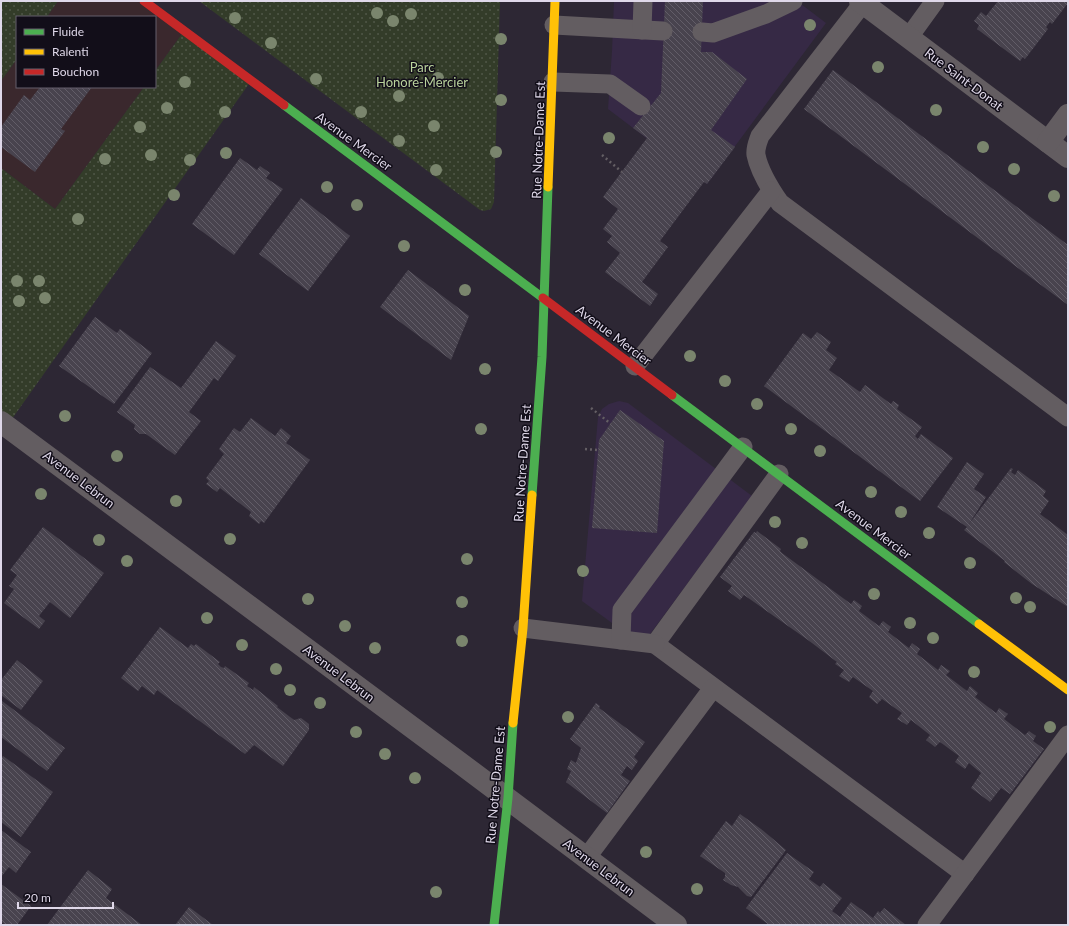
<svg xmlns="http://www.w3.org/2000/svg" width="1069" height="926" font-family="Lato,sans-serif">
	<defs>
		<pattern id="grass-dots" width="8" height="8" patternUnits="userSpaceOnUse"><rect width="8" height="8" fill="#333c29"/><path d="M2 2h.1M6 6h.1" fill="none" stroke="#505748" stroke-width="1.8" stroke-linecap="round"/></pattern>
		<pattern id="building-back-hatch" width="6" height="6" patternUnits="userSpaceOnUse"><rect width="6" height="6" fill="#48434e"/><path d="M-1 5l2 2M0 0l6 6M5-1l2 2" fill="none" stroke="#625d68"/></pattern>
	</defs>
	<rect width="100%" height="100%" fill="#2d2734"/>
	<g fill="#362945">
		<path d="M614,1H797L826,23L707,184L608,109L612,51Z"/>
		<path d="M619,401L628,403L752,496L642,645L582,601L598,417L602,409L609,404Z"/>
	</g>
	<g fill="#3a282d">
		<path d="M58,1H144L184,31L155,71V17H47Z"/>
		<path d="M17,59V87H144L55,209L1,168V81Z"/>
	</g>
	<g fill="url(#grass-dots)">
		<path d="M1,1H58L47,17H17V59L1,81Z"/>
		<path d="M199,1H500L494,202L491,209L484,211L480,210Z"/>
		<path d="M184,31L251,81L7,426L1,422V168L55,209L144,87H155V71Z"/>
	</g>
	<g fill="url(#building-back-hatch)">
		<path d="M665,1H703L701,52H712L747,79L711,130L735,147L707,184L704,182L660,241L668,247L642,282L658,294L650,306L605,272L620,253L607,242L612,236L603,229L618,209L603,197L647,138L633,128L661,93Z"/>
		<path d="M998,1H1068V3L1052,24L1050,22L1046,27L1048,29L1025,59L1023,57L1020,61L977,29L979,25L974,21L981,12L986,16Z"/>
		<path d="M833,70L1068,245V305L804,109Z"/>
		<path d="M40,87H92L61,129L65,131L35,172L1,147V127L24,95L30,100Z"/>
		<path d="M240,158L257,170L260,166L270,173L266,178L283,189L234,255L192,224Z"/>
		<path d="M301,198L350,236L308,291L259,254Z"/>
		<path d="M408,270L469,316L451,360L380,307Z"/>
		<path d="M95,317L117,333L120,329L152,353L114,404L59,366Z"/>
		<path d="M817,332L831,342L826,350L837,358L829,370L860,392L865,385L891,404L893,401L899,405L897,409L922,427L915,436L918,439L921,434L953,458L920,501L764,386L803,333L811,339Z"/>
		<path d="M216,341L236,356L218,381L214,378L189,412L201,421L175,455L146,434H140L134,429L135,425L117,412L150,367L181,388Z"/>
		<path d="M620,410L664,441L657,533L592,528L599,440Z"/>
		<path d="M251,418L275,436L281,428L291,436L286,443L310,460L264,523L261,521L259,524L249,516L251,512L220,488L217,492L206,484L209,481L206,478L224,454L219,449L234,428L240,432Z"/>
		<path d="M967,462L984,474L974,489L986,497L969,524L1011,468L1013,469L1011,472L1015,475L1018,470L1046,491L1043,496L1049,501L1040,514L1068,535V607L1032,584L1004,562L1005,561L964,530L967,527L937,507Z"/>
		<path d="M43,527L104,573L70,618L50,602L39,616L45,621L39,629L4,603L14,589L9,586L17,575L10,570Z"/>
		<path d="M757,531L781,549L780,551L782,553L851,604L854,600L862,606L859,611L879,626L883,621L891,627L888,632L909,648L912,643L920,649L917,654L938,670L941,665L950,671L946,675L967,691L970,686L978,693L975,697L996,713L999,708L1008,714L1004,719L1025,735L1029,731L1036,736L1033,741L1044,749L1010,794L1001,788L990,802L971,788L981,773L969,763L965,769L955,762L959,756L940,742L935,747L926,740L930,735L911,720L907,725L897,719L902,713L882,699L877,704L869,697L873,691L853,677L849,682L839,676L844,670L835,664L837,662L808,640L744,595L740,600L728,591L732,586L720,577L754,532L756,533Z"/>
		<path d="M160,627L188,648L191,644L194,646L196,644L220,662L218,664L221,667L224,668L225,666L249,683L247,686L253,690L254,687L278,706L277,707L294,720L301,718L309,724V730L283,766L254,745L245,754L157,690L154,695L142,686L138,691L121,678Z"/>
		<path d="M17,660L43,681L21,710L1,695V680Z"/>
		<path d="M2,701L65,748L47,771L1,737Z"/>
		<path d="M596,703L600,706L599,708L645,742L634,757L638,761L632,770L627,766L621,775L630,781L607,813L566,782L571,771L567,769L571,760L576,763L581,748L570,739Z"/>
		<path d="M3,756L53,792L21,837L1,822V758Z"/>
		<path d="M740,814L761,829L786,850L751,897L747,896L738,887L731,885L723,880L725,877V873L700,856L726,821L732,826Z"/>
		<path d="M1,830L31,852L16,873L9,867L1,877Z"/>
		<path d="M787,853L814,872L809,879L820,887L823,883L842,898L832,911L840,917L851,902L873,918L878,911L880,913L884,908L906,925H769L746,908Z"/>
		<path d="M88,870L112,889L106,898L142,925H47Z"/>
		<path d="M1,884L31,906L17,925H6L1,922Z"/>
		<path d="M189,907L213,925H175Z"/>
	</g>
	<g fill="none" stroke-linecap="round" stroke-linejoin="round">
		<g stroke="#645f64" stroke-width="2.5" stroke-dasharray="2 3" stroke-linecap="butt">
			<path d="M602,155L622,172"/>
			<path d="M591,408L611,424"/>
			<path d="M585,449L598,450"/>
		</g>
		<g stroke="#635d61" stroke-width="19">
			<path d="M863,3L760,136C758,142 755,148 756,155C759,170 771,190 780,203L1068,417"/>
			<path d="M554,25L663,31"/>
			<path d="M642,30L643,1"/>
			<path d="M702,32L713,33L766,14L793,1"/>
			<path d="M909,37L935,1"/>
			<path d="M553,82L610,84L641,106"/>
			<path d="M635,366L771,191"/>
			<path d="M779,474L655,644L965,874"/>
			<path d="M523,628L655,644"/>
			<path d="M621,640L622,610L743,447"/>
			<path d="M587,857L713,688"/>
			<path d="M927,925L1068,735"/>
		</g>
		<g stroke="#635d61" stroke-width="22">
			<path d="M860,1L1068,157"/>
			<path d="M1048,142L1068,115"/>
			<path d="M1,422L456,760L676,925"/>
		</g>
		<g stroke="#4caf50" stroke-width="9">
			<path d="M284,105L543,298"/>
			<path d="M672,395L979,624"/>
			<path d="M532,495L542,357L548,187"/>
			<path d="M494,925L508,798L513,723"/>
		</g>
		<g stroke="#ffc107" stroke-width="9">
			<path d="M548,187L555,1"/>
			<path d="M979,624L1068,690"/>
			<path d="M513,723L523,628L532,495"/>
		</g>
		<g stroke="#c62828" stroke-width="9">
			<path d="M144,1L284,105"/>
			<path d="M543,298L672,395"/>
		</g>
	</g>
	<g fill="#7a856d">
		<circle cx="377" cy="13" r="6"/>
		<circle cx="411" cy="14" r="6"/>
		<circle cx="235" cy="18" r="6"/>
		<circle cx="393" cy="21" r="6"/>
		<circle cx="810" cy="25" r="6"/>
		<circle cx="501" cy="39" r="6"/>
		<circle cx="271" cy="43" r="6"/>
		<circle cx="878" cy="67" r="6"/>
		<circle cx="438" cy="78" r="6"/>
		<circle cx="316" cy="79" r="6"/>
		<circle cx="185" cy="82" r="6"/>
		<circle cx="399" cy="96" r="6"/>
		<circle cx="501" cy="100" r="6"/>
		<circle cx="167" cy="108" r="6"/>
		<circle cx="936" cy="110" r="6"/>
		<circle cx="225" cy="112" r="6"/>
		<circle cx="361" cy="112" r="6"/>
		<circle cx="434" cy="126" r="6"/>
		<circle cx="140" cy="127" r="6"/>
		<circle cx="609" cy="138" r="6"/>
		<circle cx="399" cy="141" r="6"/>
		<circle cx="983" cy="147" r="6"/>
		<circle cx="496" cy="152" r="6"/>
		<circle cx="226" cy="153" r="6"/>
		<circle cx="151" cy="155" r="6"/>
		<circle cx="105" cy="159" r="6"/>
		<circle cx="190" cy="160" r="6"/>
		<circle cx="1014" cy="169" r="6"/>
		<circle cx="436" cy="170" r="6"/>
		<circle cx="327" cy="187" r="6"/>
		<circle cx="174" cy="195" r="6"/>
		<circle cx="1054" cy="196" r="6"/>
		<circle cx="357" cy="205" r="6"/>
		<circle cx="78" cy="219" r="6"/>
		<circle cx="404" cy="246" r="6"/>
		<circle cx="17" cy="281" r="6"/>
		<circle cx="39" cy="281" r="6"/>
		<circle cx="465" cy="290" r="6"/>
		<circle cx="45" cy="298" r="6"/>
		<circle cx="19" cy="301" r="6"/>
		<circle cx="690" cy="356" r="6"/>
		<circle cx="485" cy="369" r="6"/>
		<circle cx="725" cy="381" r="6"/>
		<circle cx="757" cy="404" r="6"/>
		<circle cx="65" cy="416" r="6"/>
		<circle cx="481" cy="429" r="6"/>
		<circle cx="791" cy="429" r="6"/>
		<circle cx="820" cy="451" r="6"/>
		<circle cx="117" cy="456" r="6"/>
		<circle cx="871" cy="492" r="6"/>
		<circle cx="41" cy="494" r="6"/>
		<circle cx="176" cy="501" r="6"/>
		<circle cx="901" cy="512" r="6"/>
		<circle cx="775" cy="522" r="6"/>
		<circle cx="929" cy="533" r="6"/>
		<circle cx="230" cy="539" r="6"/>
		<circle cx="99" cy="540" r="6"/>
		<circle cx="802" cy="543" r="6"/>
		<circle cx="467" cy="559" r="6"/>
		<circle cx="127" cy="561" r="6"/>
		<circle cx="970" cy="563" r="6"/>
		<circle cx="583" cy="571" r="6"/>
		<circle cx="874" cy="594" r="6"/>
		<circle cx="1016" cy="598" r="6"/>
		<circle cx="308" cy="599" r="6"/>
		<circle cx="462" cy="602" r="6"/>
		<circle cx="1030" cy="607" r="6"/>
		<circle cx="207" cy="618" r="6"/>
		<circle cx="910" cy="623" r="6"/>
		<circle cx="345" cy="626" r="6"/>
		<circle cx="933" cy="638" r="6"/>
		<circle cx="462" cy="641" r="6"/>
		<circle cx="242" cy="645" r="6"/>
		<circle cx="375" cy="648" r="6"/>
		<circle cx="276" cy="669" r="6"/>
		<circle cx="974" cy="672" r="6"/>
		<circle cx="290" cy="690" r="6"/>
		<circle cx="320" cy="703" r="6"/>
		<circle cx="568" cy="717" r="6"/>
		<circle cx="1050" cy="727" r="6"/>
		<circle cx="356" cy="732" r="6"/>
		<circle cx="385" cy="754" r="6"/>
		<circle cx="415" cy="778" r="6"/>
		<circle cx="646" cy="852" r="6"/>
		<circle cx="697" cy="889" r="6"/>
		<circle cx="436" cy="892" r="6"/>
	</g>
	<g text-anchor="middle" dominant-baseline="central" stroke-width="3" stroke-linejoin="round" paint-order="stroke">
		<g font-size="13" fill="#b9d29c" stroke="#120e19">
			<text x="422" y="67">Parc<tspan x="422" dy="15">Honoré-Mercier</tspan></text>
		</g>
		<g font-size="13" fill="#dfd8e9" stroke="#120e19">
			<text transform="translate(964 79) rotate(37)">Rue Saint-Donat</text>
			<text transform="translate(538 140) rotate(-88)">Rue Notre-Dame Est</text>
			<text transform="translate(354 141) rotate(36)">Avenue Mercier</text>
			<text transform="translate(614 335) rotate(37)">Avenue Mercier</text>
			<text transform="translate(522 463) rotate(-86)">Rue Notre-Dame Est</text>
			<text transform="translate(79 479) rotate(37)">Avenue Lebrun</text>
			<text transform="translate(874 529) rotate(37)">Avenue Mercier</text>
			<text transform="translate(339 673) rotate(37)">Avenue Lebrun</text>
			<text transform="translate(495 785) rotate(-85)">Rue Notre-Dame Est</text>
			<text transform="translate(599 867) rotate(37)">Avenue Lebrun</text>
		</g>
	</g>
	<rect width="1069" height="926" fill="none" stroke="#dfd8e9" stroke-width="4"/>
	<rect x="16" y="16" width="140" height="72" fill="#120e19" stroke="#645f6c"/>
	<rect x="24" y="29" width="20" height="6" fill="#4caf50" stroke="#645f6c"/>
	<text x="52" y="36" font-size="12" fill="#dfd8e9">Fluide</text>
	<rect x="24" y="49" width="20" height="6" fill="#ffc107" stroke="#645f6c"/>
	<text x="52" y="56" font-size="12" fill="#dfd8e9">Ralenti</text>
	<rect x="24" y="69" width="20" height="6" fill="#c62828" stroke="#645f6c"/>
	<text x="52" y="76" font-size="12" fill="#dfd8e9">Bouchon</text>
	<path d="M18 902v6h95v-6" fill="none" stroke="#dfd8e9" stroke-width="2"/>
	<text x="24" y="902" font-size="12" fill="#dfd8e9" stroke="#120e19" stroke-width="3" paint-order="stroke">20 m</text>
</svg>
